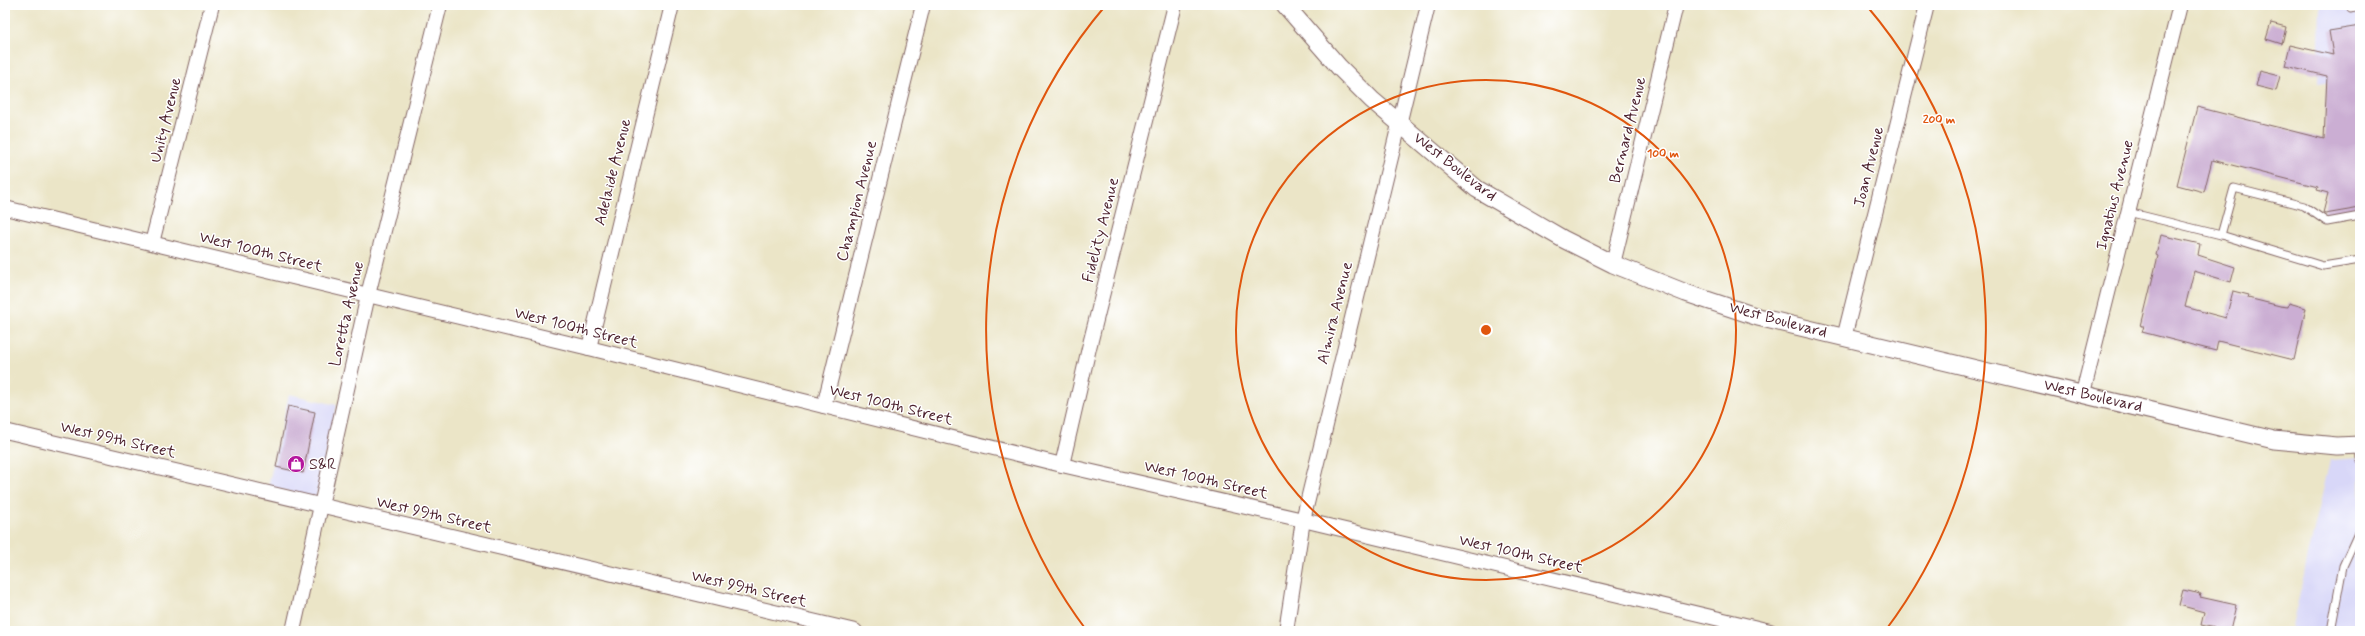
<svg xmlns="http://www.w3.org/2000/svg" width="2365" height="636" font-family="Mynerve,sans-serif">
	<rect width="100%" height="100%" fill="#fff"/>
	<filter id="ink" filterUnits="userSpaceOnUse"><feTurbulence type="fractalNoise" baseFrequency=".025" numOctaves="2"/><feDisplacementMap in="SourceGraphic" scale="8" xChannelSelector="R" yChannelSelector="G"/><feConvolveMatrix kernelMatrix="1 2 1 2 8 2 1 2 1" color-interpolation-filters="sRGB"/></filter>
	<filter id="wash" filterUnits="userSpaceOnUse"><feTurbulence type="fractalNoise" baseFrequency=".012" numOctaves="4" result="noise"/><feDisplacementMap in="SourceGraphic" scale="16" xChannelSelector="R" yChannelSelector="G"/><feGaussianBlur stdDeviation="0.9" result="paint"/><feColorMatrix in="noise" values="0 0 0 0 0 0 0 0 0 0 0 0 0 0 0 0 0 1.4 0 .05"/><feComposite in="paint" operator="in"/></filter>
	<g filter="url(#wash)">
		<rect width="100%" height="100%" fill="#ebe5c7"/>
		<g fill="#d8d7f8">
			<path d="M2320,5H2360V77L2318,84Z"/>
			<path d="M289,394L337,405L316,498L268,487Z"/>
			<path d="M2360,458V631H2291L2330,460Z"/>
		</g>
		<g id="blocks">
			<g fill="#cbaed3">
				<path d="M2271,23L2286,27L2282,44L2266,39Z"/>
				<path d="M2360,26V208L2325,214L2323,213L2328,193L2317,190L2318,187L2212,160L2204,192L2177,185L2197,107L2324,139L2327,76L2285,66L2290,45L2333,55L2329,31Z"/>
				<path d="M2260,71L2280,76L2276,91L2256,86Z"/>
				<path d="M2161,235L2200,244L2198,255L2235,267L2231,282L2194,271L2185,307L2226,318L2233,291L2249,295L2248,298L2280,306L2288,307L2289,303L2306,308L2294,360L2218,341L2216,351L2142,332L2144,326H2141L2158,256L2156,255Z"/>
				<path d="M288,406L315,412L303,473L276,467Z"/>
				<path d="M2183,590L2201,594L2200,597L2236,605L2230,631L2201,625L2204,612L2179,605Z"/>
			</g>
		</g>
	</g>
	<g filter="url(#ink)">
		<use href="#blocks" fill-opacity="0" stroke="#826462" stroke-width="1"/>
		<g fill="none" stroke-linecap="round" stroke-linejoin="round">
			<defs>
				<g id="service">
					<path d="M2351,5V8L2360,6"/>
					<path d="M2128,212L2221,235L2234,188L2304,206L2327,222L2360,216"/>
					<path d="M2221,235L2323,266L2360,260"/>
					<path d="M2359,445L2360,459"/>
					<path d="M2331,631L2343,566L2360,529"/>
				</g>
				<g id="minor">
					<path d="M5,208L589,348L1062,465L1303,520L1770,631"/>
					<path d="M152,243L212,5"/>
					<path d="M1613,264L1676,5"/>
					<path d="M1844,338L1927,5"/>
					<path d="M589,348L672,5"/>
					<path d="M2083,393L2180,5"/>
					<path d="M824,406L923,5"/>
					<path d="M5,431L855,631"/>
					<path d="M1062,465L1089,348L1175,5"/>
					<path d="M293,631L368,295L440,5"/>
					<path d="M1286,631L1303,520L1428,5"/>
				</g>
				<path id="tertiary" d="M1285,5L1339,67L1372,100L1477,189L1563,239L1613,264L1686,293L1758,317L2274,440L2337,446L2360,445"/>
			</defs>
			<use href="#service" stroke="#826462" stroke-width="9"/>
			<use href="#minor" stroke="#826462" stroke-width="16"/>
			<use href="#tertiary" stroke="#826462" stroke-width="19"/>
			<use href="#service" stroke="#fff" stroke-width="7"/>
			<use href="#minor" stroke="#fff" stroke-width="14"/>
			<use href="#tertiary" stroke="#fff" stroke-width="17"/>
		</g>
	</g>
	<g fill="none" stroke="#e0560e" stroke-width="2">
		<circle cx="1486" cy="330" r="250"/>
		<path d="M1087 631A500 500 0 0 1 1106 5M1866 5A500 500 0 0 1 1885 631"/>
	</g>
	<defs>
		<symbol id="shop-disc" viewBox="-11 -11 22 22"><circle r="9.5" fill="#b5179e" stroke="#fff"/><path d="M-5-2.5h2.3a2.7 3.5 0 0 1 5.4 0H5L5.5 6h-11ZM-1.5-2.5h3a1.5 2.3 0 0 0-3 0Z" fill="#fff"/></symbol>
	</defs>
	<g fill-rule="evenodd">
		<use href="#shop-disc" x="286" y="454" width="20" height="20"/>
	</g>
	<g text-anchor="middle" dominant-baseline="central" stroke-width="3" stroke-linejoin="round" paint-order="stroke">
		<g font-size="16" fill="#4a1f2b" stroke="#fff">
			<text transform="translate(166 120) rotate(-76)">Unity Avenue</text>
			<text transform="translate(1628 130) rotate(-76)">Bernard Avenue</text>
			<text transform="translate(1455 167) rotate(38)">West Boulevard</text>
			<text transform="translate(1869 167) rotate(-76)">Joan Avenue</text>
			<text transform="translate(613 172) rotate(-76)">Adelaide Avenue</text>
			<text transform="translate(2115 195) rotate(-76)">Ignatius Avenue</text>
			<text transform="translate(857 201) rotate(-76)">Champion Avenue</text>
			<text transform="translate(1101 230) rotate(-76)">Fidelity Avenue</text>
			<text transform="translate(261 252) rotate(14)">West 100th Street</text>
			<text transform="translate(1335 313) rotate(-76)">Almira Avenue</text>
			<text transform="translate(347 314) rotate(-77)">Loretta Avenue</text>
			<text transform="translate(1778 320) rotate(15)">West Boulevard</text>
			<text transform="translate(576 328) rotate(14)">West 100th Street</text>
			<text transform="translate(2093 396) rotate(13)">West Boulevard</text>
			<text transform="translate(891 405) rotate(14)">West 100th Street</text>
			<text transform="translate(118 440) rotate(13)">West 99th Street</text>
			<text transform="translate(1206 480) rotate(13)">West 100th Street</text>
			<text transform="translate(434 515) rotate(13)">West 99th Street</text>
			<text transform="translate(1521 554) rotate(13)">West 100th Street</text>
			<text transform="translate(749 589) rotate(13)">West 99th Street</text>
		</g>
		<g font-size="16" fill="#4a1f2b" stroke="#fff" text-anchor="start">
			<text x="309" y="464">S&amp;R</text>
		</g>
	</g>
	<circle cx="1486" cy="330" r="6" fill="#e0560e" stroke="#fff" stroke-width="2"/>
	<g font-size="12" text-anchor="middle" font-weight="bold" fill="#e0560e" stroke="#fff" stroke-width="3" stroke-linejoin="round" paint-order="stroke">
		<text x="1939" y="123">200 m</text>
		<text x="1663" y="157">100 m</text>
	</g>
	<rect width="2365" height="636" fill="none" stroke="#fff" stroke-width="20"/>
</svg>
